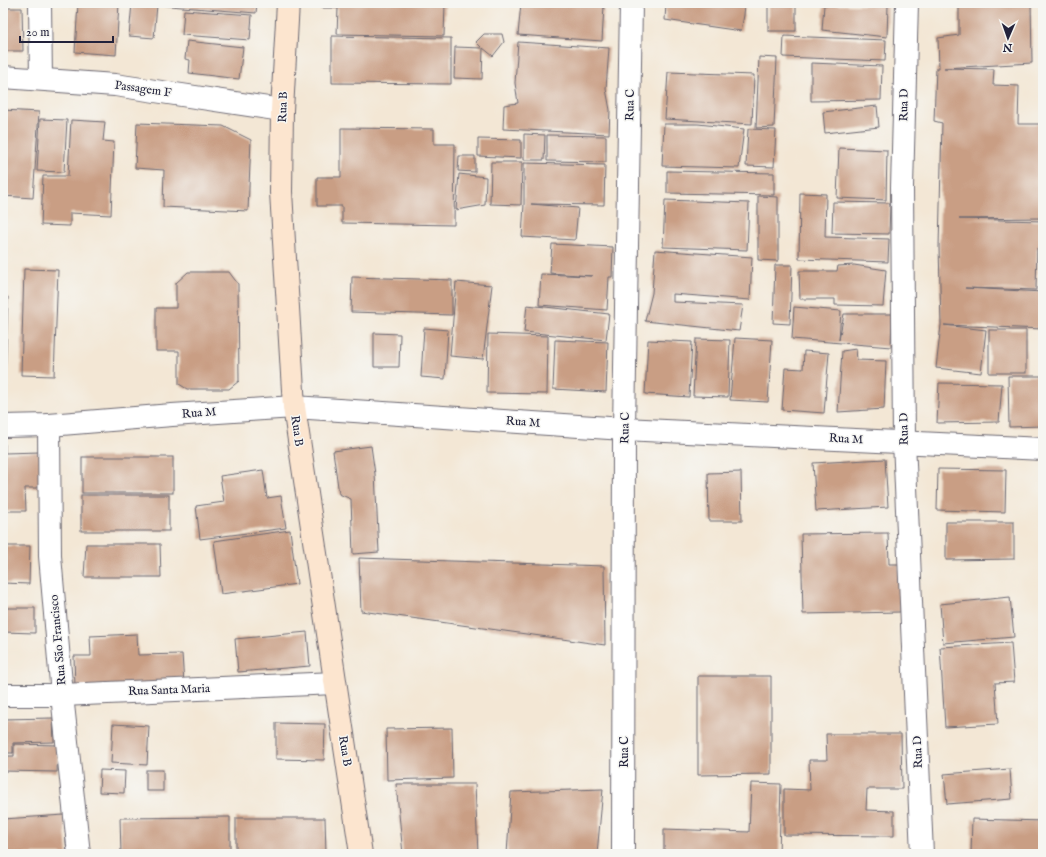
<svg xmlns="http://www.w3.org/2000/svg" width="1046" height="857" font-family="'IM FELL English',serif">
	<rect width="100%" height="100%" fill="#f6f6f2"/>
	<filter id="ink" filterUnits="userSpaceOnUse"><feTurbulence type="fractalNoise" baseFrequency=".025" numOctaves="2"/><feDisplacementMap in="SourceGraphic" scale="8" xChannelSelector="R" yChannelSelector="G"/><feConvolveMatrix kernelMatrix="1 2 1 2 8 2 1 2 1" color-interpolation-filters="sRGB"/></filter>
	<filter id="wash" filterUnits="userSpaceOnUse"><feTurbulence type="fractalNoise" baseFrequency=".012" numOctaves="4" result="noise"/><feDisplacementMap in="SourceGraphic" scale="16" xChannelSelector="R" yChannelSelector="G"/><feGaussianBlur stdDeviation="0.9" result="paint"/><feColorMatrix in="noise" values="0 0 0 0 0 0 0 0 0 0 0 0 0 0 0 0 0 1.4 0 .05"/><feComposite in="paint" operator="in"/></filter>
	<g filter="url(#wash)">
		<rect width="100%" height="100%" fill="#f3e7d5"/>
		<g id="blocks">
			<g fill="#c99e84">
				<path d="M78,3H119L116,55L75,52Z"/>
				<path d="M132,3H257L256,13L157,5L154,38L129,36Z"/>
				<path d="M320,3H445L444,36L337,34L338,8H320Z"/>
				<path d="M521,3L604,5L602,41L518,35Z"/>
				<path d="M666,3H745L744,15L741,31L665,20Z"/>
				<rect x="768" y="3" width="28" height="28"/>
				<path d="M959,3H1031L1032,63L944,68L994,69L993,85L1019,86L1018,124H1043V218L959,219L1043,221V249L1037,248L1036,290L965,288L1043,292V329L944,325L986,330L981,373L936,368L941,325L939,247L942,123L934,121L936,68H939L938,38L959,35Z"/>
				<path d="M824,5H888L887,37L822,30Z"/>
				<path d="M3,8H22L23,51H3Z"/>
				<path d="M184,10L252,15L250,40L182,35Z"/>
				<path d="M484,34H502L504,42L493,56L483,48L482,79L454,78L455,47L482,48L476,42Z"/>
				<path d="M332,36L451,38V84L332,83Z"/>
				<path d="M784,36L886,40L885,61L783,57Z"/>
				<path d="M187,41L243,47L239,79L189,73L190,60L185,59Z"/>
				<path d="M518,42L609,48L606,89L610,110L609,134L503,129L504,105L518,103L515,83Z"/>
				<path d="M759,57L777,58L774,127L756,128Z"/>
				<path d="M811,63L882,66L881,100L811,101Z"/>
				<path d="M668,72L754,75L752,124L665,119Z"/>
				<path d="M877,106L879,127L825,133L823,112Z"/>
				<path d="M3,110L39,112L33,198L3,196Z"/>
				<path d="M40,119L67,120L64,172L37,171Z"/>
				<path d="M71,120L105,122L103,141L114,142L111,215L70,213V226L41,225L43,176H68Z"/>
				<path d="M137,123L223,126L251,140L248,211L163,207L164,170L135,168Z"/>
				<path d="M664,124H698L744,129L739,168L662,166Z"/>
				<path d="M341,128L434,129V144H455L454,225L342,223V206H317V177H341Z"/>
				<path d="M748,129L776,130L774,167L746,166Z"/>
				<path d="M524,134L545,135L544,160H524Z"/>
				<path d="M547,135L606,136V162L547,161Z"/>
				<path d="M478,139L521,140V158L478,156Z"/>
				<path d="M839,148L887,150L886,200L837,198Z"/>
				<path d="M459,156H475V172L458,171Z"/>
				<path d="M491,162H522L521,205L490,204Z"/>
				<path d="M524,163L605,165L604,205L531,204L578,208L575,240L522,237L524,204Z"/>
				<path d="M667,171L774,173V195L667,193Z"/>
				<path d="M459,174L486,177L485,205L456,210Z"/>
				<path d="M800,193L826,194L825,237L889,239L888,262L799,259Z"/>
				<path d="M758,196L778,197V261L758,260Z"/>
				<path d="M665,200L749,203L747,250L663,247Z"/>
				<path d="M833,202L890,203L889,234L832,233Z"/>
				<path d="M552,244L613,247L612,277H609L607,310L539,305L541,274L592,276L550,273Z"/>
				<path d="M655,250L752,257L750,300L673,294V302L743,305L739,331L645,321L652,293Z"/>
				<path d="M775,265H792L790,324L773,323Z"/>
				<path d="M854,265L886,270L883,306L835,305V299H800L799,271H837L838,266Z"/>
				<path d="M24,269L58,270L54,376L21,375Z"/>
				<path d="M188,272H229L238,284L239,381L229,389H187L179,384V351H156V308H176V283Z"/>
				<path d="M352,277L452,280V315L351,312Z"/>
				<path d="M456,282L492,285L483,359L450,356Z"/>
				<path d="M3,297H8L5,382H3Z"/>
				<path d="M527,305L609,314L606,340L524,332Z"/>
				<path d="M794,307L841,311L839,340L844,314H892L891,347L792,339Z"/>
				<path d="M424,328L448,330L445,379L421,377Z"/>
				<rect x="989" y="330" width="37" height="43"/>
				<path d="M374,333L400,334L399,367H374Z"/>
				<path d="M488,334L548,336L547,394L487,393Z"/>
				<path d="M735,338L772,340L768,402L730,400Z"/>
				<path d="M696,339L730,340L728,397L693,396Z"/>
				<path d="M555,340L608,342L606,392L553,389Z"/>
				<path d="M648,340L692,342L689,397L645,394Z"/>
				<path d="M856,349L857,360L886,361L884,409L838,412L842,351Z"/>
				<path d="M804,351L829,353L824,413L782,410L785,368L803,369Z"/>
				<path d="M1008,376H1043V426L1009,427Z"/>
				<path d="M939,383L1002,384L999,422L937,423Z"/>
				<path d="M3,444H5V453L40,452V488H25L26,511H3Z"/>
				<path d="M371,446L375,474L379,552L353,554L351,499L339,494L333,451Z"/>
				<rect x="82" y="457" width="91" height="36"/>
				<path d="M885,459L888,507L816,511L813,463Z"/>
				<path d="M938,469L1006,470L1005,512L937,510Z"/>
				<path d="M263,470L267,498L281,496L286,528L200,539L196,506L224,502L220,476Z"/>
				<path d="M741,472L742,521H709L708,473Z"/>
				<rect x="81" y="495" width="88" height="36"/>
				<path d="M946,522H1014V559L946,560Z"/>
				<path d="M290,530L297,584L221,594L214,541Z"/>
				<path d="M888,533L889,564H899L900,612L803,614L801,534Z"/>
				<path d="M86,544H160L161,577H84Z"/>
				<path d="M3,546H30L29,584L3,583Z"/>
				<path d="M359,558L604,566L605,645L361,611Z"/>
				<path d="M1010,597L1014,637L943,643L940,604Z"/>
				<path d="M3,608H35V633L3,632Z"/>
				<path d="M307,632L310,666L238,672L235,639Z"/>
				<path d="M137,634L138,655L182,654L184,684L75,688L74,656H91L90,636Z"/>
				<path d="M1011,643L1014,682L995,683L998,724L945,727L940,647Z"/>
				<path d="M698,676H771V774L698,775Z"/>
				<path d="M53,718L54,742L13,743V753H3V719Z"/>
				<path d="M276,723L325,724L324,760L276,759Z"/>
				<path d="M113,724L149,726L147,765L111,763Z"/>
				<path d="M452,728L453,778L387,780L386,729Z"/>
				<path d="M826,734H901L902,789H867L866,810L894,811V836L784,835V789L810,790L809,760H827Z"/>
				<path d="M14,744L58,745L57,772L3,771V756H14Z"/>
				<path d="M1010,769L1012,799L947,804L944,774Z"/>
				<path d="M100,770L125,771L124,793L99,792Z"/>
				<rect x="146" y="770" width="17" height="21"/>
				<path d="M751,783L781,784L779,854H664V829L749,832Z"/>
				<path d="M396,784H475L478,854H403Z"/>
				<path d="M603,789L597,854H507L511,792Z"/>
				<path d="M64,815L67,854H3V819Z"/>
				<path d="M230,817V854H121L120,818Z"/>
				<path d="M236,818H325L326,854H236Z"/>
				<path d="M972,819L1043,821V854H971Z"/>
			</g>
		</g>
	</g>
	<g filter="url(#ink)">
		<use href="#blocks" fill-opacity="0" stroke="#6b6771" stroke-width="1"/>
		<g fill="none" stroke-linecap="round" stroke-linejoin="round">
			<defs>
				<g id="street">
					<path d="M40,3L41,79"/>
					<path d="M907,3L902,187L904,441L922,854"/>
					<path d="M3,77L115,85L282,110"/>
					<path d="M49,425L50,556L62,695L79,854"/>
					<path d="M3,426L49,425L172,415L294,407L624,429L1043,449"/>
					<path d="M3,695H62L335,683"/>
					<path d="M623,854L624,429L631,3"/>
				</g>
				<path id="secondary" d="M288,3L282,110L281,192L294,407L361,854"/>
			</defs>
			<use href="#street" stroke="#6b6771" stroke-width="24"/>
			<use href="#secondary" stroke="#6b6771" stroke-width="24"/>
			<use href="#street" stroke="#fff" stroke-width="22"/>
			<use href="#secondary" stroke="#fce5cf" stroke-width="22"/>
		</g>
	</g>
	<g text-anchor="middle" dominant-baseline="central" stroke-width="3" stroke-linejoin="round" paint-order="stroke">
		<g font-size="12" fill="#22223b" stroke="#f6f6f2">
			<text transform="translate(143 89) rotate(8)">Passagem F</text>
			<text transform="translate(630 105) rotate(-89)">Rua C</text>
			<text transform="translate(904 105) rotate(-89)">Rua D</text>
			<text transform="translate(283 107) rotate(-88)">Rua B</text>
			<text transform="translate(199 413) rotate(-4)">Rua M</text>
			<text transform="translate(523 422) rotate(4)">Rua M</text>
			<text transform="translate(625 428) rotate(-89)">Rua C</text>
			<text transform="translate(904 429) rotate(-91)">Rua D</text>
			<text transform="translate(297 431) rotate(82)">Rua B</text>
			<text transform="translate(846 439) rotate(3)">Rua M</text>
			<text transform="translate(58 640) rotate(-95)">Rua São Francisco</text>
			<text transform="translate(169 690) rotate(-2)">Rua Santa Maria</text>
			<text transform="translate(345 751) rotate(81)">Rua B</text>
			<text transform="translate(624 752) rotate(-90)">Rua C</text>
			<text transform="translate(918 752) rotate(-92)">Rua D</text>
		</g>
	</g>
	<rect width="1046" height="857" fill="none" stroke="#f6f6f2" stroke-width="16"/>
	<g transform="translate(1008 38) rotate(182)" stroke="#f6f6f2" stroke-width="3" paint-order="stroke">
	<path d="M0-3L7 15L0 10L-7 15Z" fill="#22223b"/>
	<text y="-6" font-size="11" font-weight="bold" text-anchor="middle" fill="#22223b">N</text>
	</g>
	<path d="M20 36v6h93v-6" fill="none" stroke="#22223b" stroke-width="2"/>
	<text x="26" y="36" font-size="12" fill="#22223b" stroke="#f6f6f2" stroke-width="3" paint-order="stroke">20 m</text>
</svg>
